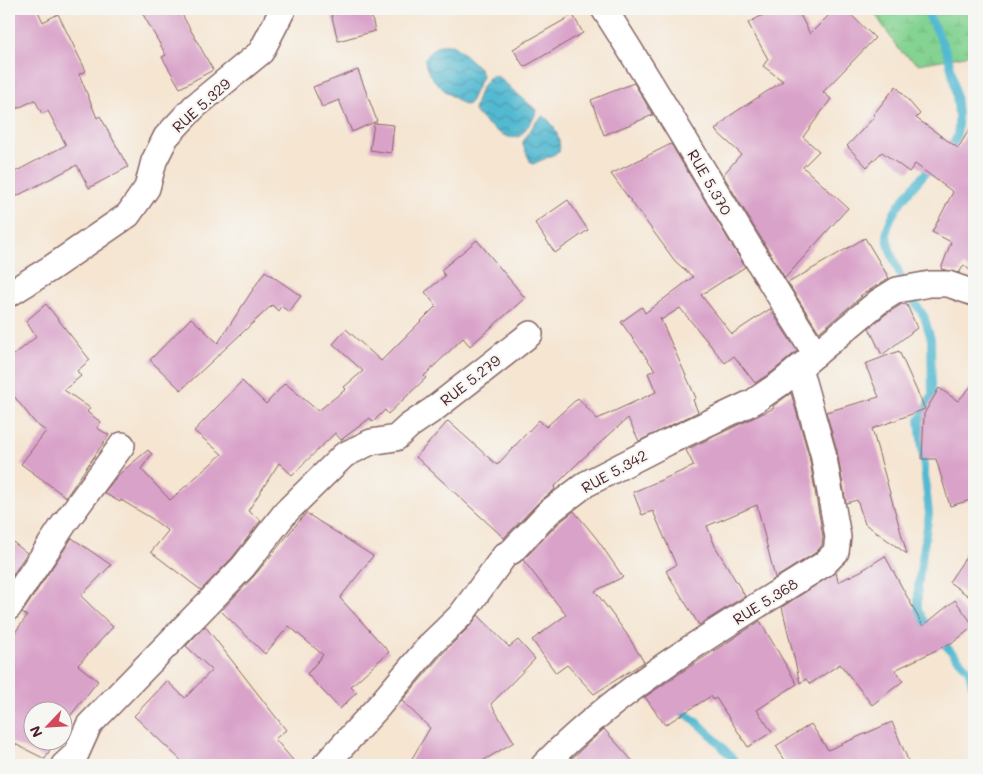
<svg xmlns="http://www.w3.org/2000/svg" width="983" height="774" font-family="Mali,sans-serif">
	<defs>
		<pattern id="wetland-marsh" width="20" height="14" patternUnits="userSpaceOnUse" patternTransform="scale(1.25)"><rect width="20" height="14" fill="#84d392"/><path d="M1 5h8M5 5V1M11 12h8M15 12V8" fill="none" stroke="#74b57e"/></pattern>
		<pattern id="water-waves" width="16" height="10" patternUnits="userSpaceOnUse" patternTransform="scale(1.25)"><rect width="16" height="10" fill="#53b9d1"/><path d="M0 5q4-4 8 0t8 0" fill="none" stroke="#4796aa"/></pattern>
	</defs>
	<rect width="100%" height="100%" fill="#f6f6f2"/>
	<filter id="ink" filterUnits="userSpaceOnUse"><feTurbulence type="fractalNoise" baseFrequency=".02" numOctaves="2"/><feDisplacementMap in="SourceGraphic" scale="10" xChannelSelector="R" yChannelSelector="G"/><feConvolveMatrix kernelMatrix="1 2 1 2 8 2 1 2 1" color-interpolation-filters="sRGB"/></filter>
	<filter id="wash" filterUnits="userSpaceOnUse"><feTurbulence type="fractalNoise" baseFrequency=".0096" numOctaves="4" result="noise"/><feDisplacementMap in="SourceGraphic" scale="20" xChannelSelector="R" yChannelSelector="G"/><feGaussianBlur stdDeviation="1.12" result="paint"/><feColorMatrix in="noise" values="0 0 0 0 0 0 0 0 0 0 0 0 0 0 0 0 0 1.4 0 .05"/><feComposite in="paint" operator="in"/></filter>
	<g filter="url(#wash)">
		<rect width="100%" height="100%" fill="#f5e5d1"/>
		<path fill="url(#wetland-marsh)" stroke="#67795e" d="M872,9H974V49L965,56L918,64L899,50Z"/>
		<g fill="url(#water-waves)" stroke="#4e6c7e">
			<path d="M440,45H452L462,52L480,69L482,76L469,104L464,105C449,94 424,78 425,58L433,49Z"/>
			<path d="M491,76H497L536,110C535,117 532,121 527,127C525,129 523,134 520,136C507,144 482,120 474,111C477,97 481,85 491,76Z"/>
			<path d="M543,116C553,121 562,141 559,152L533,164L531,163L523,145V142L535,123Z"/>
		</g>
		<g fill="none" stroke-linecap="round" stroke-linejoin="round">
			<g stroke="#53b9d1" stroke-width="8">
				<path d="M925,9C933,23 941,38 947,54C953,71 961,116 957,134C956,141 952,146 947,151"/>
				<path d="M905,286C899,271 887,249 887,234C886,214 919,180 932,166"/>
				<path d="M908,293L924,316L931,339L932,395L926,409L919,420L929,514L918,585V609L927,626L968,669L974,692"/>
				<path d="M677,709C701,721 717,742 735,761L729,765"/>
			</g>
		</g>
		<g id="blocks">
			<g fill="#d9a2c9">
				<path d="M9,9H37L43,22L58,14L86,71L79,74L97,118L100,116L128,167L89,188L77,165L9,200V175L66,145L48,111L42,114L35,100L16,109L14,104L9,107Z"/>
				<path d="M140,9H179L213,70L180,88L162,57L166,55Z"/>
				<path d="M330,9H370L375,31L338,41Z"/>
				<path d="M774,9H797L810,34L835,9H845L875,38L823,92L831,99L803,137L819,151L803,167L848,208L785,278L723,175L741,154L715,130L731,115L783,81L763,66L768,59L748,23Z"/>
				<path d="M573,15L583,33L524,67L513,49Z"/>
				<path d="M358,70L377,121L352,132L339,100L322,107L313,87Z"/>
				<path d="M634,83L653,115L604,135L591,100Z"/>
				<path d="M896,86L920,114L916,118L958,148L974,122V274L964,265L959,273L941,269L951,242L932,232L953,192L915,164L909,172L882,152L867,167L847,146L875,116L873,115Z"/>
				<path d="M374,123L394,125L391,153L370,150Z"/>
				<path d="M671,144L745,267L701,295L732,334L770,309L797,351L772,372L755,383L734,356L725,363L680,308L661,320L660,318L696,398L693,400L698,412L639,441L628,418L580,461L554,487L555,489L539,502L504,538L416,457L448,421L497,465L539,420L546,427L578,398L597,419L656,392L648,373L655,370L621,322L642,307L645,313L693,277L675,261L611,174Z"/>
				<path d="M568,200L588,230L555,253L535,223Z"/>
				<path d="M865,238L889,278L860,296H862L819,332L788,283Z"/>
				<path d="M477,240L525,298L470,346L463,338L424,376L426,378L388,414L385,410L373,422L370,418L341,440L335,433L292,475L279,463L248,511L261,520L232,558L201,590L151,552L168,531L151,518L121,500L120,502L104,493L118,475L148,450L152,454L141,469L170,500L222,454L194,431L242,381L266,404L285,383L318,411L346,389L344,387L363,371L333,344L346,329L381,361L436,306L425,292L445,276L441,270Z"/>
				<path d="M265,271L301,296L289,312L281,306L278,311L272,305L181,390L150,360L191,318L218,343Z"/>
				<path d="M46,304L90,360L77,371L81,376L64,390L90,408L87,412L101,422L97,428L109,435L66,497L21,464L46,431L36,424L9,390V359L36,337L26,321Z"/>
				<path d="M902,304L907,305L917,328L882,355L869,328L886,314Z"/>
				<path d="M899,351L925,409L872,429L907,554L865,524L857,500L846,503L837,450L826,412L879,397L865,364Z"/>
				<path d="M974,383V499L950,506L936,459H922L924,414L939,388L958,401Z"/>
				<path d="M791,393L809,456L823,537L822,545L815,553L775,578L757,505L707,526L715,546L745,596L699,625L666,571L676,565L653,511L642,515L633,492L694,466L686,450L774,408L773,406Z"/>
				<path d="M574,511L597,539L623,577L595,591L626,633L644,662L594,694L567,665L556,673L532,640L566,615L523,560L559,523Z"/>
				<path d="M306,513L373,556L340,598L389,652L351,686L357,692L340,709L307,674L323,655L289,626L265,654L221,611L254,576Z"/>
				<path d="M72,538L111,565L81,596L113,627L78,665L98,681L62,726V712H32V742H54L45,759L9,741V641L27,616L22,613Z"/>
				<path d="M9,539L27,553L9,581Z"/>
				<path d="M974,545V600L949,582Z"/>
				<path d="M885,556L923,626L955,600L974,626L955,641L895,670L903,681L872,705L840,664L810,684L806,679L800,683L782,607L836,572L838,582L861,571Z"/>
				<path d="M478,615L509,647L518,640L535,659L491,704L514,742L476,765H408L430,728L402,701L442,654L471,625Z"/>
				<path d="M760,621L797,684L757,710L772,732L748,747L716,698L713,700L711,696L665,725L645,697L686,669Z"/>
				<path d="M205,626L286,730L275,739L297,765H186L134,716L167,681L185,698L212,670L186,646Z"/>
				<path d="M892,722L910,765H788L776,746L811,724L828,750Z"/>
				<path d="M604,729L636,765H565L585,746Z"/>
			</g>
		</g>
	</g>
	<g filter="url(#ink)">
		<use href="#blocks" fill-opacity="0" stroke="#866465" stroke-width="1"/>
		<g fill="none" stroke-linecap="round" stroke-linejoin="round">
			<defs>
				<g id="minor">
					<path d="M604,9C677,122 743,241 816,354"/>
					<path d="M9,294L51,268L128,215L147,188L154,161L166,137L194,107L261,52L283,9"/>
					<path d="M9,607L64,524L122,445"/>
					<path d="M64,765L76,754L89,725L243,567L286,512L344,455L371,442L396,438L409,426L434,409L530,334"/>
					<path d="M325,765L378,707L431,644L461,615L505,555L512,551L549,512L586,484L668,442L753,402L781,383L878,302L897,290L930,284H948L974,293"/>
					<path d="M544,765C624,683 727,625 824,564L836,552L838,537L823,453L799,368"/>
				</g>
			</defs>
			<use href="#minor" stroke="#866465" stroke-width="28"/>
			<use href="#minor" stroke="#fff" stroke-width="25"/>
		</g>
	</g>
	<g text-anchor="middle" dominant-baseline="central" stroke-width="4.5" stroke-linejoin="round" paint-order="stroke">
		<g font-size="15" fill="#4a1f2b" stroke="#f6f6f2">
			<text transform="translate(201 105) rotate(-42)">RUE 5.329</text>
			<text transform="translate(710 182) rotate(60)">RUE 5.370</text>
			<text transform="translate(470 380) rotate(-38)">RUE 5.279</text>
			<text transform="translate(614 471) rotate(-29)">RUE 5.342</text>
			<text transform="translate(765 601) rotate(-32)">RUE 5.368</text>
		</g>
	</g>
	<rect width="983" height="774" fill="none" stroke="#f6f6f2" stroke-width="30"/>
	<g transform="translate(48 726) rotate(245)"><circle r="24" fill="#f6f6f2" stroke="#b1a0a2"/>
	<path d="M0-4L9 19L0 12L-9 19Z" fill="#d1495b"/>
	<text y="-8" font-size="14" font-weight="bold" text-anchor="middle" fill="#4a1f2b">N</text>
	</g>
</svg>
